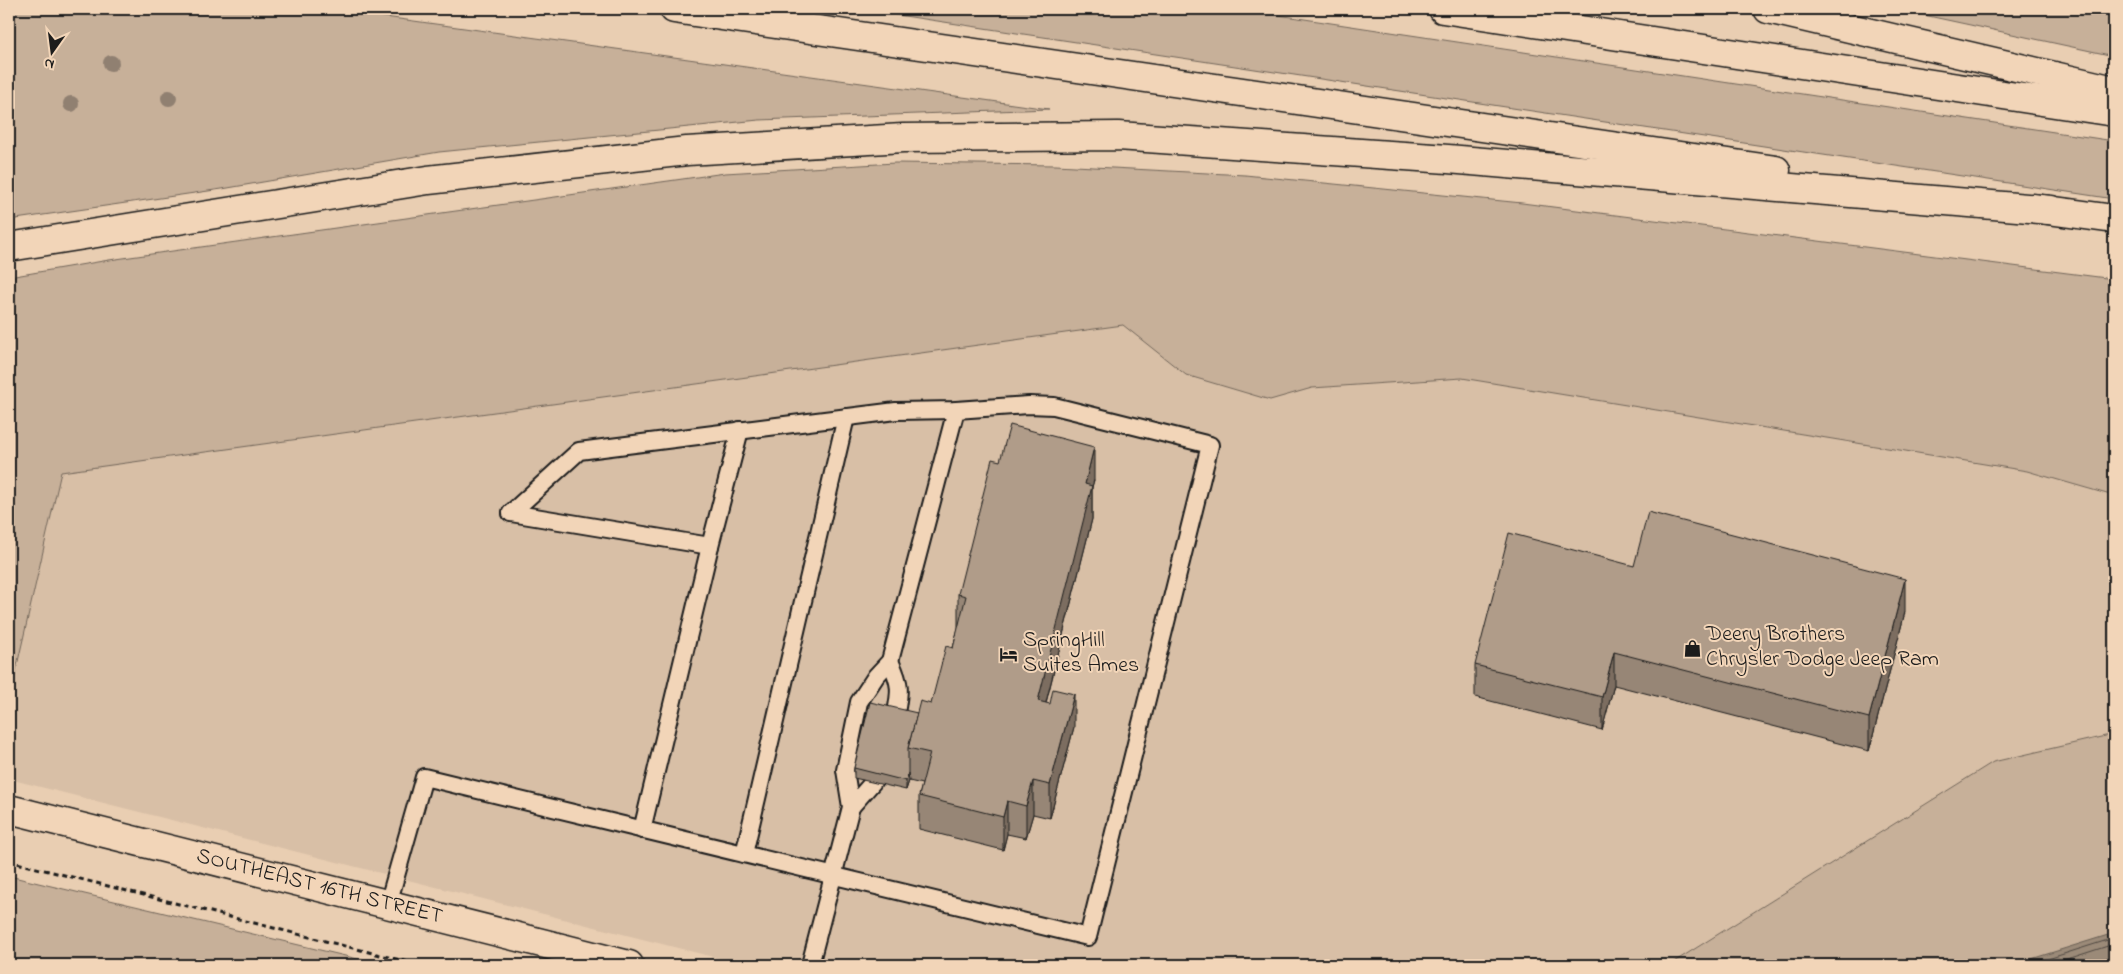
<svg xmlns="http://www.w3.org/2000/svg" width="2123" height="974" font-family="'Indie Flower',sans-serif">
	<rect width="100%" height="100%" fill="#e9ceb2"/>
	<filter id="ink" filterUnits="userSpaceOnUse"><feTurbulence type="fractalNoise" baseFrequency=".02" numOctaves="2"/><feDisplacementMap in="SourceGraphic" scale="10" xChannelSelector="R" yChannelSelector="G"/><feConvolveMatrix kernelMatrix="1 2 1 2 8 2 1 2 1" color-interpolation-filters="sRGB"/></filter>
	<g filter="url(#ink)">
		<path fill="#d8bfa6" d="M1124,325L1186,375L1270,400L1312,388L1462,378L2027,471L2114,496V734L1993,762L1669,965H745L9,779V701L61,472Z"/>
		<g fill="#c7b099" stroke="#72665a">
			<path d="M9,9H327L1049,109L759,120L439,152L222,189L9,220Z"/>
			<path d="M858,9H1238L2114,141V199Z"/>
			<path d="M1896,9H2114V56Z"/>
			<path d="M895,163L1056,165L1245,175L1522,203L2114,279V496L2027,471L1462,378L1312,388L1270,400L1186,375L1123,325L61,472L9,701V277L109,260L725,173Z"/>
			<path d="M2114,734V965H1669L1993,762Z"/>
			<path d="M9,876L383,965H9Z"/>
		</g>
		<path fill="#9b8a78" stroke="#685e53" d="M2114,932V965H2012L2108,935Z"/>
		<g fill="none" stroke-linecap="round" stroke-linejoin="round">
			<g stroke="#4f4841" stroke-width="1">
				<path d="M2029,965L2114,938"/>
				<path d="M2049,965L2114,944"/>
			</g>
			<defs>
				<g id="service">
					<path d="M511,513L710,546"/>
					<path d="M890,661C902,686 900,692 895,718"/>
					<path d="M851,807L873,782"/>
					<path d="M642,830L710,546L740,430"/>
					<path d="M744,854L846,417"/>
					<path d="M388,904L424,777L1088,937L1210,445L1054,406L1029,405L956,410L896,411L579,451L511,513"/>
					<path d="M810,965L851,807L845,770L859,702L876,676L890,661L956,410"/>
				</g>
				<g id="secondary">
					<path id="s1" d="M9,809L629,965"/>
				</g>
				<g id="motorway">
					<path d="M674,9L1776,170"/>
					<path d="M1443,9L2114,112"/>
					<path d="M1768,9L2114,90"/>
					<path d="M2033,208L2114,219"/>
					<path d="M9,247L428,180L687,151L903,138L1118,136L1448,159L2051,210"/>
				</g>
			</defs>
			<use href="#service" stroke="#1c1c1c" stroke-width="20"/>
			<use href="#secondary" stroke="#1c1c1c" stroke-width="31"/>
			<use href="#motorway" stroke="#1c1c1c" stroke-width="31"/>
			<path stroke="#1c1c1c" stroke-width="3" stroke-dasharray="5 4" stroke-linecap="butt" d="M9,861L420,965"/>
			<use href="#service" stroke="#f2d5b8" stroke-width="16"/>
			<use href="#secondary" stroke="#f2d5b8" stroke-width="28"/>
			<use href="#motorway" stroke="#f2d5b8" stroke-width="28"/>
		</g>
		<g fill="#908071">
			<circle cx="111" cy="63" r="8"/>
			<circle cx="169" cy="98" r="8"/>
			<circle cx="71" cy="104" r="8"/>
		</g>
		<g fill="#978676" stroke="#1c1c1c">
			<path d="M1094,480L1092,487V519L1046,703L1074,727L1050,818L1033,814L1026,838L1007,834L1003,850L919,829V796L922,784L909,781L906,790L854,778V768L917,713L931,704L953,648L958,627V594Z"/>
			<path d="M1634,566L1905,612L1869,751L1614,685L1602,730L1475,697V665Z"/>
		</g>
		<g fill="#7b6d60" stroke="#1c1c1c">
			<path d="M1094,447V480L1092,487V519L1038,734V701L1085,484Z"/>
			<path d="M1905,579V612L1869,751V718Z"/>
			<path d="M1614,652V685L1602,730V697Z"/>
			<path d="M1074,694V727L1050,818V785Z"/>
			<path d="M908,773L909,781L906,790V781Z"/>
			<path d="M1033,781V814L1026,838V806Z"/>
			<path d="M1007,801V834L1003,850V817Z"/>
		</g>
		<g fill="#b09c89" stroke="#1c1c1c">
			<path d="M1010,425L1094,447L1085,484L1092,486L1038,701L1050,704L1053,689L1074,694L1050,785L1033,781L1026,806L1007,801L1003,817L919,796L930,753L908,748L920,701L931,704L946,646L953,648L966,596L958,594L992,459L1000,461Z"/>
			<path d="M1648,512L1905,579L1869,718L1614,652L1602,697L1475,665L1509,533L1634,566Z"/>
			<path d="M870,702L917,713L908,748V773L906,781L854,768Z"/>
		</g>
	</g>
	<defs>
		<symbol id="shop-bare" viewBox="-9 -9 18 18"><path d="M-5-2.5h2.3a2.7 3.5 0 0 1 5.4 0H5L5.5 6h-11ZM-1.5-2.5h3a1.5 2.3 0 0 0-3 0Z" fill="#1c1c1c" stroke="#f2d5b8" stroke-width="2.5" paint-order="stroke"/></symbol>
		<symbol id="hotel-bare" viewBox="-9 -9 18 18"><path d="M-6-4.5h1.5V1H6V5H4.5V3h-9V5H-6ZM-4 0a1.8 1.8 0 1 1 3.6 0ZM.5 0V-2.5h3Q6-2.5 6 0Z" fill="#1c1c1c" stroke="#f2d5b8" stroke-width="2.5" paint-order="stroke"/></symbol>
	</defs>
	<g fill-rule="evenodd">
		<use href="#shop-bare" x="1680" y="636" width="25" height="25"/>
		<use href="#hotel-bare" x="996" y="642" width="25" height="25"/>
	</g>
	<g text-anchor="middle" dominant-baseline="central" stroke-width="4" stroke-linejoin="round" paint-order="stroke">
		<g font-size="22" fill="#1c1c1c" stroke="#f2d5b8" text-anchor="start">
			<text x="1706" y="635">Deery Brothers<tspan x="1706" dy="25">Chrysler Dodge Jeep Ram</tspan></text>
			<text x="1023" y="641">SpringHill<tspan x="1023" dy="25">Suites Ames</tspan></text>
		</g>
		<g font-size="22" fill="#1c1c1c" stroke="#f2d5b8">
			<text stroke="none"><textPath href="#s1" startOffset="320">SOUTHEAST 16TH STREET</textPath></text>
		</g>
	</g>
	<rect width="2123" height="974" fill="none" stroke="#f2d5b8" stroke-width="30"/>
	<rect x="15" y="15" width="2093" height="944" fill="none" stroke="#1c1c1c" stroke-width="2" filter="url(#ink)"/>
	<g transform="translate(52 52) rotate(194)" stroke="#f2d5b8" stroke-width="4" paint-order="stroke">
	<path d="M0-4L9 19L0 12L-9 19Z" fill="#1c1c1c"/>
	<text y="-8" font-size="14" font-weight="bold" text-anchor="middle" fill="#1c1c1c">N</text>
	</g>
</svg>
